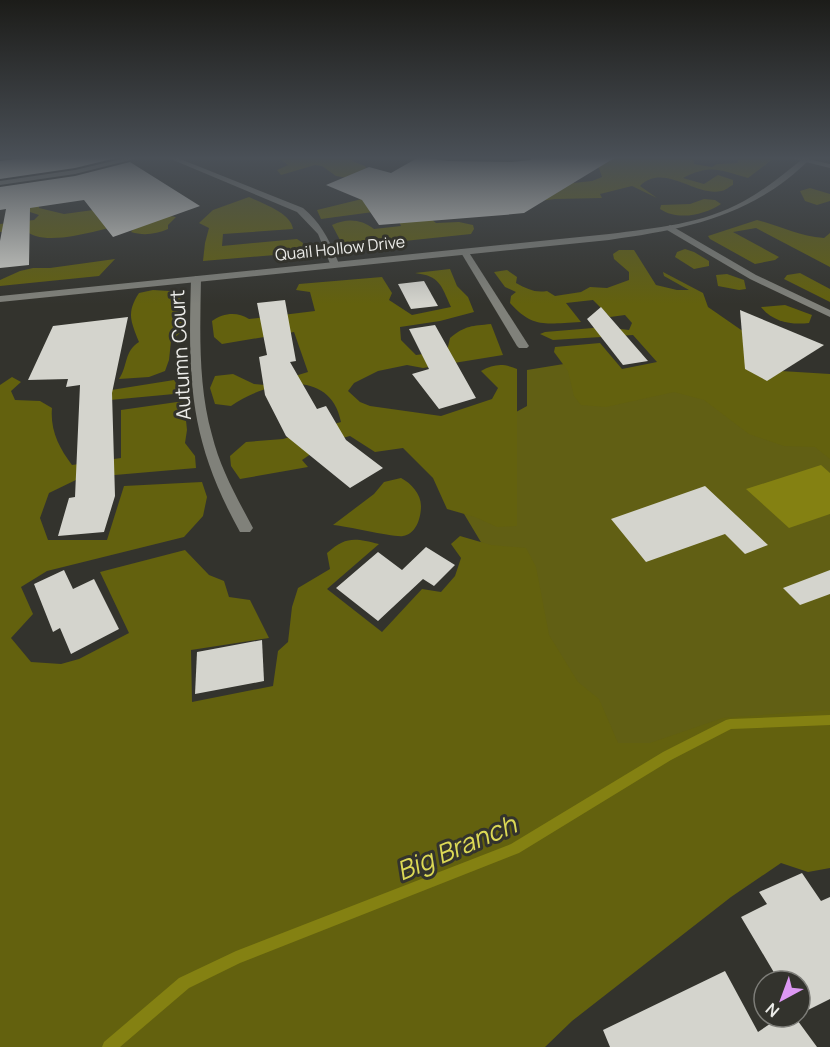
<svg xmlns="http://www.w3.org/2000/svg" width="830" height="1047" font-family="Manrope,sans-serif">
	<rect width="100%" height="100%" fill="#33332d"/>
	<path fill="#615f14" d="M576,362L622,388L741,376L830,426V720L9,1047L529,622L431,459L527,406V370Z"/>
	<g fill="#63610e">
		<path d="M269,157H354L352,161L365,166L368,172L573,183L592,181L602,177L598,165L619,157H693L694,164L712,167L717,164L738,163L737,157L773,159L748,178C719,170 711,164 683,178L704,184L718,175L733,180V185C730,186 725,191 721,191C696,197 663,162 640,186L657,198L632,186L600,194L602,198L555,199L426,215L436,223L459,222L473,225L474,229L471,234L347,247L340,240L332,225C347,218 361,219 374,229L401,226L398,219L373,212L321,219L317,210L366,198L354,179L336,176L322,166L315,165L281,175L277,170L288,165L278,158Z"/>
		<path d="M810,188L830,194V201L817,205L805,201L800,191Z"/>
		<path d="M39,193V208L64,214L115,207L176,217L168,225V229C156,234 144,236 131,232L139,222C112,224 45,252 24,229L0,232V224L34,220L39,215L30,212L27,208Z"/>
		<path d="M249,197C263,204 291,213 293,229L223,234L222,246L297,239L303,243L302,249L275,255L203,261L205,243L209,228L199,223L213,210Z"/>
		<path d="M704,199L715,200L721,204C704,215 678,221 660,209L661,205L690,204Z"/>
		<path d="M757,220C781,226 798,236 824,238L830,233V267L756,228L733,232L779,257L775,260L755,264L710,239L708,236Z"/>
		<path d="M685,249L694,252L709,261V266L694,269L675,257L677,252Z"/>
		<path d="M619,250H634L656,285L677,290H689L664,276L663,272L703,293L708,307L747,334L781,371L830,374V459L815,447L784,446L749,434L704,400L674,392L606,407L581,405L574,396L568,371L554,352L555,347L600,343L622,369L657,362L633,335L553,340L540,334L545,332L605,327L629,330L632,323L625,315L610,317L593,300L566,303L581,322C548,323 534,330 510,303L511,296L516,292L505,287L494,272L507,270L517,277L516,283C527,289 535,293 547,291L555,296L581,292L590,287L607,288L629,280V272L614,259L613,254Z"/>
		<path d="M115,259L99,276L0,286V280L20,271L33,268H50Z"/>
		<path d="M450,269L457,286L468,297L474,312L440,321L400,327L401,340L416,355L447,351L450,338C466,325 472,326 491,324L503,355L423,368L407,365L378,371L354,383L348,391L360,402L370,406L441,416L492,399L498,388L481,371C494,364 503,363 517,369V526L497,527L475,517L447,509L433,478L403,448L375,452L350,436L330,441L302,460L308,467L240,479L231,466L230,456L246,442L283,439L341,422C330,366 265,382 231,406L215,404L210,388L215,376L233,374L254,384L265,385L308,372L294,332L222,344L214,337L212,321C223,313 237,311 249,319L315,311L310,292L296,290L299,284L382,277L392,293L389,300L412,315L451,307C441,285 440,276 415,273Z"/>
		<path d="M800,273L830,289V302L784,279L787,275Z"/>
		<path d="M727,274L744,280L746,289L739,290L718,286L716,275Z"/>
		<path d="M153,290L169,291L180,297L184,315L181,332L171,341L169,360L165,371L149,377L119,379C128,366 124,351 139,342C131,321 126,313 139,293Z"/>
		<path d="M785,305L812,315L809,323C791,325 773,322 761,307Z"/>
		<path d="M12,377L21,382L11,391L15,400L40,401L52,408C50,430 59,448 72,465L121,458V410L184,401L187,430L185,443L195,456L196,468L80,478L49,493L40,518L48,540H107L124,486L202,482L207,497L203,516L184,537L47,571L21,587L33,614L11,638L31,662L61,664L79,659L129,633L100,572L185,550L209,575L224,581L229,597L250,600L269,638L191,650L192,702L273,686L278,651L288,642L292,607L298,588L330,569L327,553C346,536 355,538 379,544L327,589L382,632L422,589L441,592L455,576L461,558L451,544L460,536L491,545L526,548L536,567L549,635L578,682L599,699L618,743H650L723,718L830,710V868L808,872L781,863L731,897L572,1021L545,1047H0V385Z"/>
		<path d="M174,380L179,388L174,394L110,400L105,391Z"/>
		<path d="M401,478C411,483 421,494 421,506C421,518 416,534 403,536C395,538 348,526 333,525L374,494L384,482Z"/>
	</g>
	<path fill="#848112" d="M821,465L830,473V514L789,528L746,489Z"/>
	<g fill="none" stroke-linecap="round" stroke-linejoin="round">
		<path fill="#848112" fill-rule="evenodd" d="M830,715V725L731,729L671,760L519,853L240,963L189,988L120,1047H102L104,1042L179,978L236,951L511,844L663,752L726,720L730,719Z"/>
	</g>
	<g fill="#d4d4cd">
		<path d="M32,157H120L75,168L0,179V161Z"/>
		<path d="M419,157L448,161L512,162L531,160V157H616L524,213L504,215L379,225L362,200L326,185L369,167L391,173Z"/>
		<path d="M130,162L200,206L113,237L84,200L30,208L29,265L0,268V241L6,209L0,210V187L75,176Z"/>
		<path d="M424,281L438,306L411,309L398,284Z"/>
		<path d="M285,300L296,361L290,362L317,409L326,406L346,440L383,468L350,488L286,436L265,395L259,357L267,355L257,303Z"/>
		<path d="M601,307L648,361L623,365L587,319Z"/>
		<path d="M740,310L824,345L767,381L745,369Z"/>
		<path d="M128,317L112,393L115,496L104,532L58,536L69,498L75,497L80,385L66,387L68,379L28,380L53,326Z"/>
		<path d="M435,325L476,398L439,409L412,374L429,369L409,329Z"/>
		<path d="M705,486L768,545L745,554L725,534L646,562L611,519Z"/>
		<path d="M426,547L455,565L434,586L423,579L378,621L336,588L378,552L402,570Z"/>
		<path d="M64,570L73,589L94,579L119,629L71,654L60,628L53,632L34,584Z"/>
		<path d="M830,570V594L800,605L783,588Z"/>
		<path d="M262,640L264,681L195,694L197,652Z"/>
		<path d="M802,873L821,901L830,897V999L800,1014V981H779L741,917L767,904L759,892Z"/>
		<path d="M725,971L758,1032L780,1017H795L817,1047H610L603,1030Z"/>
	</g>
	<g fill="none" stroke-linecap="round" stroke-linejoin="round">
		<g fill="#80817a" fill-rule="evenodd">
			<path d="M130,157H142L75,174L0,185V181L75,170Z"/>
			<path d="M166,157H175L303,208C322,224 330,241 339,264L331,266L318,234L297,212Z"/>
			<path d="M786,157H799L830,164V168Z"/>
			<path d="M670,225L756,275L830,310V317L750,279L667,230L666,228Z"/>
			<path d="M461,249L468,251L529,346L527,348H519L517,346L460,251Z"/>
			<path d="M196,276L201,279C200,331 198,385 212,435C220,468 237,498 253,528L250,532H240C189,440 188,381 191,279Z"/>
		</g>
		<path fill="#80817a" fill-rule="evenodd" d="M805,157H812C754,216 688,229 609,240L0,302V296L609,234C655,228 703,224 744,201C766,189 785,173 805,157Z"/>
	</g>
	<linearGradient id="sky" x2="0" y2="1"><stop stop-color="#1c1c19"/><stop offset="0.52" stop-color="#4a5057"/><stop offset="1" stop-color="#4a5057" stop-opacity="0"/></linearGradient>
	<rect width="830" height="304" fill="url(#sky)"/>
	<g text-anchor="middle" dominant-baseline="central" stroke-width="6" stroke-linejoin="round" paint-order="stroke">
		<g font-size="16" fill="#ecece9" stroke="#33332d">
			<text transform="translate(340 248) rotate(-6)">Quail Hollow Drive</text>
		</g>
		<g font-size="20" fill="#ecece9" stroke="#33332d">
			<text transform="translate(180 355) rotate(-93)">Autumn Court</text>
		</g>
		<g font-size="26" font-style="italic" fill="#dcd955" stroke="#33332d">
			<text transform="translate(456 847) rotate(-23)">Big Branch</text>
		</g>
	</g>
	<g transform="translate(782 999) rotate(221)"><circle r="28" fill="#33332d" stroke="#7d7d78" stroke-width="1.5"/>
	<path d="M0-4.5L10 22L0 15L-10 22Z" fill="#dd98f3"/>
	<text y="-9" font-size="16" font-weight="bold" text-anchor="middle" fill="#ecece9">N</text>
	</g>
</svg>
